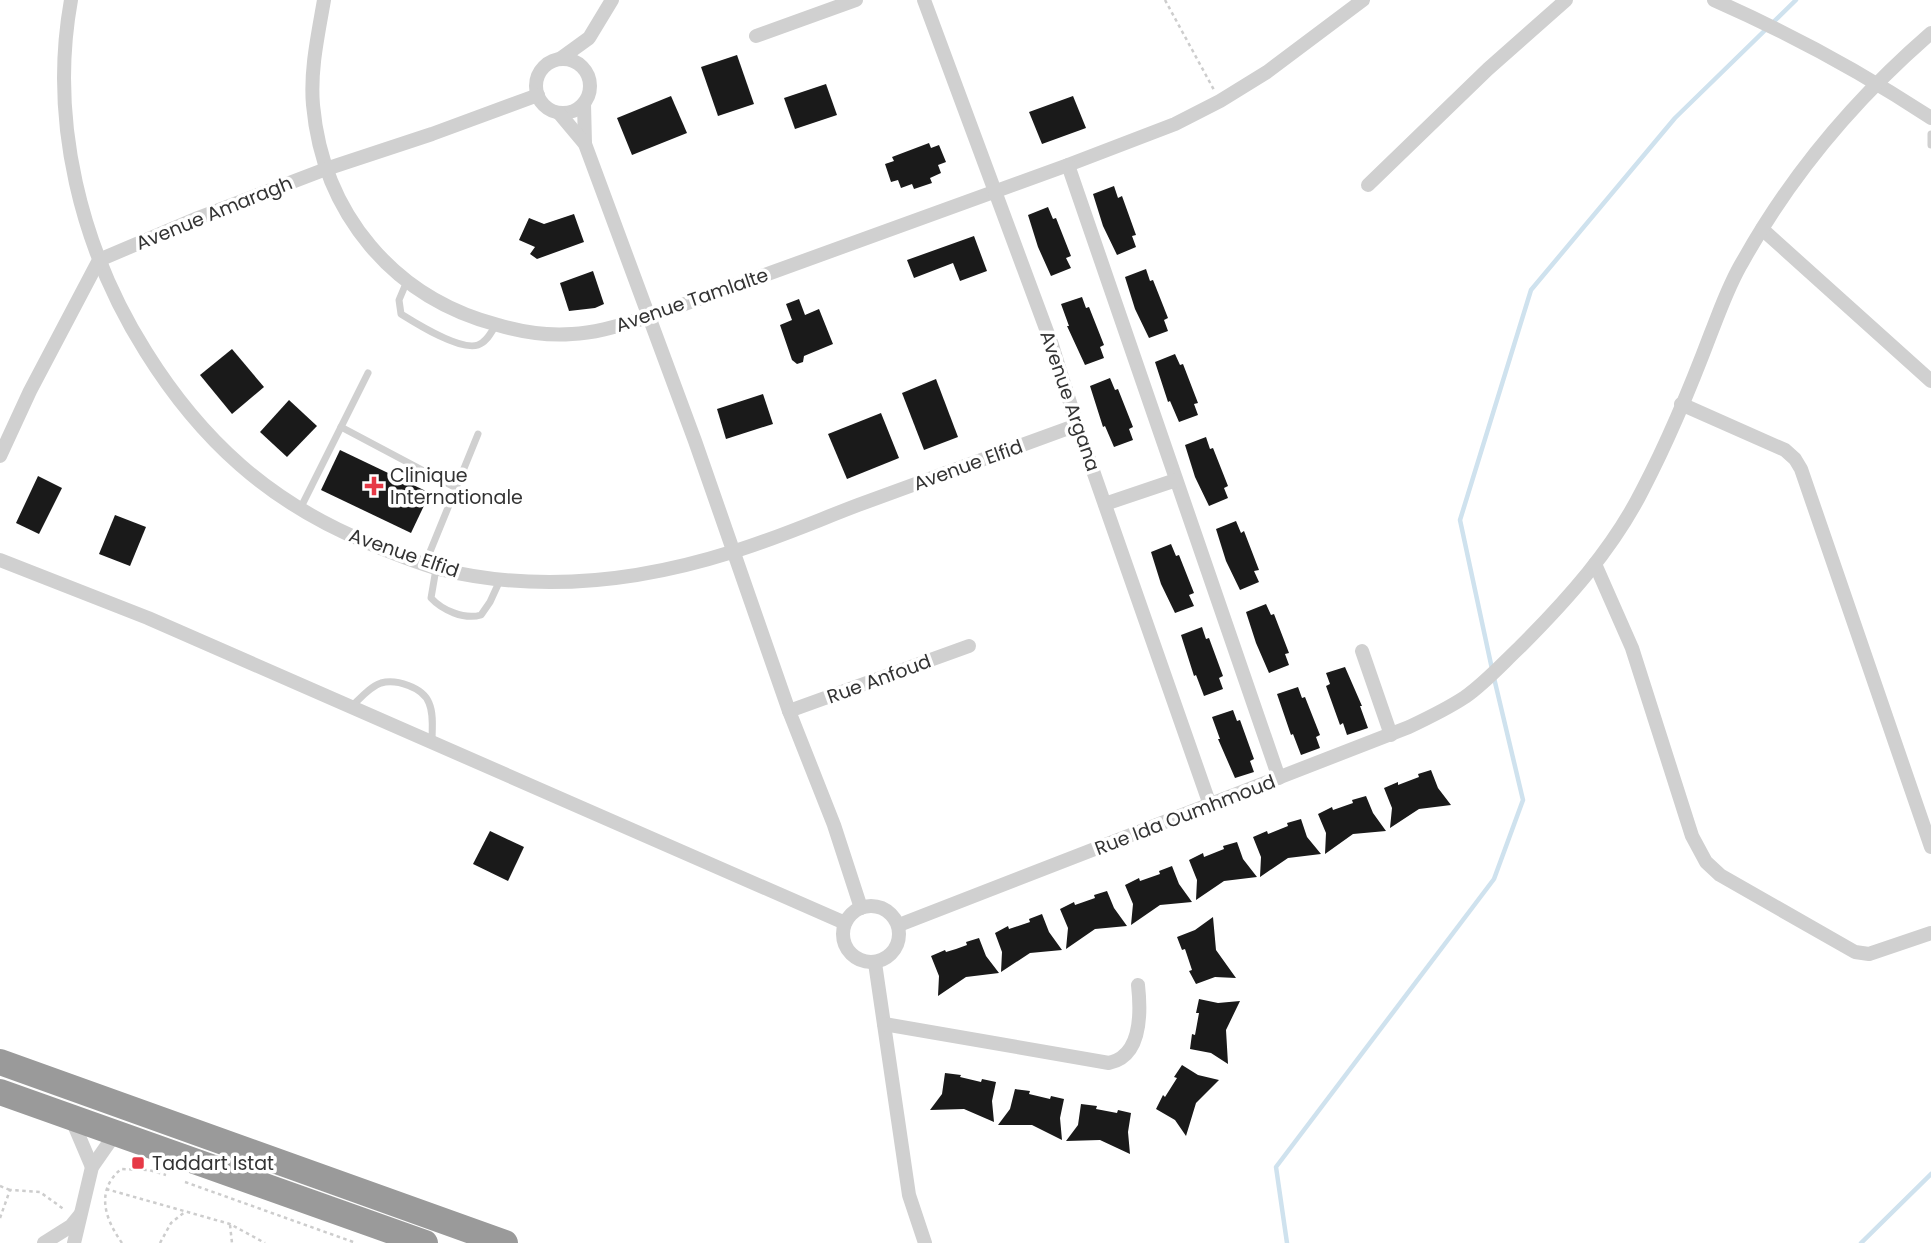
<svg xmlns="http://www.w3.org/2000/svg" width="1931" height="1243" font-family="Poppins,sans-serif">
	<rect width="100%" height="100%" fill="#fff"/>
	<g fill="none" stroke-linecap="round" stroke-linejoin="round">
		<g stroke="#cfe2ee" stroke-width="4.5">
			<path d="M1492,669L1460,520L1531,290L1675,118L1796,0"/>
			<path d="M1287,1243L1276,1167L1494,879L1523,800L1494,678"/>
			<path d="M1861,1243L1931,1174"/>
		</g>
	</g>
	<g fill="#1a1a1a">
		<path d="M737,55L754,104L718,116L701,67Z"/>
		<path d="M826,84L837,115L795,129L784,98Z"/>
		<path d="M671,96L687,133L632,155L617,118Z"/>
		<path d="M1073,96L1086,128L1042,144L1029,112Z"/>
		<path d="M929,143L931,148L939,145L946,162L938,165L941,173L930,178L932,183L914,189L912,184L901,188L898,180L891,182L885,164L894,161L892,157Z"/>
		<path d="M1114,186L1118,198L1122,196L1136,235L1132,236L1136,247L1117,255L1103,226L1093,194Z"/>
		<path d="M1048,207L1053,219L1056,218L1071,256L1066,258L1071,268L1051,276L1038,247L1028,215Z"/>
		<path d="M574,214L584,242L537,259L530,254L535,247L519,240L529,218L544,224Z"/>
		<path d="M974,236L987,271L960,281L953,263L914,278L907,260Z"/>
		<path d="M1146,269L1150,281L1153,280L1168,318L1164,320L1168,331L1149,338L1135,309L1125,277Z"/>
		<path d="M593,271L604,304L595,308L569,311L560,283Z"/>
		<path d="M1082,297L1086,308L1089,307L1104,345L1100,347L1104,358L1085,365L1067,326H1069L1061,304Z"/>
		<path d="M799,299L805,315L819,309L833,344L804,356L803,362L797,364L792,360L780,325L792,320L786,304Z"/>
		<path d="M232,349L264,387L232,414L200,375Z"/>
		<path d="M1175,354L1180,365L1183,364L1198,403L1194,404L1198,415L1179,422L1170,401L1168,402L1155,362Z"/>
		<path d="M1110,378L1115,390L1118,389L1133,427L1129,429L1133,440L1114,447L1105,426L1103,427L1090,386Z"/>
		<path d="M936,379L958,437L924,450L902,393Z"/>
		<path d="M763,394L773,424L726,439L717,409Z"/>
		<path d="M289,400L317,426L287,457L260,432Z"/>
		<path d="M881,413L899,458L847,479L828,434Z"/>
		<path d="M1206,437L1210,449L1213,448L1228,486L1224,488L1228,498L1209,506L1195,477L1185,445Z"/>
		<path d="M340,450L430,493L411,533L321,490Z"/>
		<path d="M38,476L62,488L39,534L16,523Z"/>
		<path d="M115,515L146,527L130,566L99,554Z"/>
		<path d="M1236,521L1241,533L1244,531L1259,570L1254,571L1259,582L1240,590L1226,561L1216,529Z"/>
		<path d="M1171,544L1176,556L1179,555L1194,593L1189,595L1194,606L1175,613L1161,584L1151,552Z"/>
		<path d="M1266,604L1271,615L1274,614L1289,653L1285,654L1289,665L1269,673L1256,643L1246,612Z"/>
		<path d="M1202,627L1206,639L1209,638L1223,676L1219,678L1223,689L1204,696L1196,675L1194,676L1181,635Z"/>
		<path d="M1345,667L1362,706H1360L1368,728L1347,735L1343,723L1340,725L1326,686L1330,684L1326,673Z"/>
		<path d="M1298,687L1302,698L1305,697L1320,735L1316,737L1320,748L1301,755L1293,734L1291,735L1277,694Z"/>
		<path d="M1233,710L1237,721L1240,720L1254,759L1250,761L1254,772L1235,778L1218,739H1220L1212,717Z"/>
		<path d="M1431,770L1438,788L1451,805L1419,809L1390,828L1392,808L1384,788L1398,782V785L1419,777L1418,774Z"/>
		<path d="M1366,796L1373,813L1386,831L1353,834L1325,854L1326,833L1318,814L1332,807L1333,810L1353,803L1352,800Z"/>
		<path d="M1301,819L1307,837L1321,854L1288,858L1260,877L1261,857L1253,837L1267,831L1268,834L1288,826L1287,823Z"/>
		<path d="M490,831L524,847L508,881L473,864Z"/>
		<path d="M1237,842L1243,859L1257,877L1224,881L1196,900L1197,880L1189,860L1203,853L1204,857L1224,849L1223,846Z"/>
		<path d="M1172,866L1179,884L1192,902L1160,905L1131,925L1133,904L1125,885L1139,878L1140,881L1160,874L1159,871Z"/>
		<path d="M1107,891L1114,908L1127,926L1095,929L1066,949L1068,928L1060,909L1074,902L1075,905L1095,898L1094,895Z"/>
		<path d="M1042,914L1049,932L1062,950L1030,953L1001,972L1002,952L995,933L1008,926L1009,929L1030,922L1029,919Z"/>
		<path d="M1213,917L1216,950L1236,978L1215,977L1196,984L1189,971L1192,970L1185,949L1182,950L1177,937L1195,930Z"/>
		<path d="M979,938L986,956L999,973L966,977L938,996L939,976L931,956L945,950L946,952L956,949L967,945L966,942Z"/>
		<path d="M1199,999L1218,1003L1240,1001L1226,1030L1228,1064L1211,1053L1190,1049L1192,1034L1195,1035L1199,1013H1196Z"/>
		<path d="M1182,1065L1198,1075L1219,1080L1196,1103L1186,1136L1175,1120L1156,1109L1163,1095L1165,1097L1177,1078L1174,1077Z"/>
		<path d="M945,1073L961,1075L960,1077L981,1082L982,1079L996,1082L992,1101L994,1122L964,1109L930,1110L942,1094Z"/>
		<path d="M1015,1089L1030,1091L1029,1094L1050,1099L1051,1096L1064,1099L1060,1118L1062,1140L1032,1125H998L1010,1109Z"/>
		<path d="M1081,1104L1097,1106L1096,1109L1117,1113L1118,1110L1131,1113L1128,1132L1130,1154L1100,1140L1066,1141L1078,1125Z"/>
	</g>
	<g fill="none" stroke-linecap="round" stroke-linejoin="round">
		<g stroke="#cdcdcd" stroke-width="2.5" stroke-dasharray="3.5 3.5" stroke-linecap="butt">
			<path d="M1165,0L1214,90"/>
			<path d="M185,1182L356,1243"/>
			<path d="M0,1186L10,1190"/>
			<path d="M106,1189L230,1224L265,1243"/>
			<path d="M0,1218L10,1190L40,1192L65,1210"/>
			<path d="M230,1225L232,1243"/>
			<path d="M122,1243C105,1219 95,1191 121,1169L149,1170L166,1175"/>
			<path d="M160,1243L171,1223L186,1211"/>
		</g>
		<g stroke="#d0d0d0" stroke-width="7">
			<path d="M1931,134V145"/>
			<path d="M407,281L399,300L401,314C417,324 460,351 478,345C487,342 491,332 496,325"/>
			<path d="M341,427L456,488"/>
			<path d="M300,509L368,373"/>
			<path d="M425,564L478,434"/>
			<path d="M436,569L431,598C442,610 464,620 481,615L490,602L501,578"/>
			<path d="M350,708C359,700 369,687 381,683C396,679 423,687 429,703C434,714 432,730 432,742"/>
		</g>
		<g stroke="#d0d0d0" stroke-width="14">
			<path d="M71,0C49,121 81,249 146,352C201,440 269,502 366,542C390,552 415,562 439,569C537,593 637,582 732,552C775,539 816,521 858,505C931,478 1004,452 1077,425"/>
			<path d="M324,0C318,35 310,70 313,105C323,214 394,298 498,325C522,332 546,336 572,334C598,333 624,324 649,317L1068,165L1175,124L1220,101L1267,72L1363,0"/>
			<path d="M924,0L1052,345L1077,425L1210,805"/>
			<path d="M1714,0C1789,33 1863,73 1931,118"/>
			<path d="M756,36L856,0"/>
			<circle cx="563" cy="86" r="27"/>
			<path d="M560,59L589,38L612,0"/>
			<path d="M584,104L585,144"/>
			<path d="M559,113L585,144L695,441L789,711L834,825L861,908"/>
			<path d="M1068,165L1279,778"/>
			<path d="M1368,185L1488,69L1566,0"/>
			<path d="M1762,229L1931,381"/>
			<path d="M1681,404L1785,450L1795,459L1801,469L1931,847"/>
			<path d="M0,456L30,391L99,260L198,218L326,169L432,134L538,95"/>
			<path d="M1105,504L1176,480"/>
			<path d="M0,560L148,618L845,923"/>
			<path d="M1595,564L1632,648L1692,836L1706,862L1720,875L1855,952L1869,954L1931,933"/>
			<path d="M1362,651L1391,735"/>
			<path d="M789,711L969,646"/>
			<circle cx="871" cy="934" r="28"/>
			<path d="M899,925L1409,727C1428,718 1447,709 1465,697C1485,683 1502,664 1520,647C1567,600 1613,549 1643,489C1669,439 1691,386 1711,333C1721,308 1729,284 1743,261C1791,175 1856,98 1931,33"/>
			<path d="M875,963L909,1195L925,1243"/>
			<path d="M884,1024L1109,1063C1142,1056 1141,1012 1138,985"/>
			<path d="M72,1120L92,1167"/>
			<path d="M44,1243L71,1226L80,1215"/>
			<path d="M74,1243L92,1167L115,1134"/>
		</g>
		<g stroke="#9a9a9a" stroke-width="26">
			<path d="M0,1062L505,1243"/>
			<path d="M0,1092L425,1243"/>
		</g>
	</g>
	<g fill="#e63946" stroke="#fff" stroke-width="2.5">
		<path d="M370.5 475.5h7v7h7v7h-7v7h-7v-7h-7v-7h7z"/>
		<rect x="131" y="1156" width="14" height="14" rx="3.5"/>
	</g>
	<g text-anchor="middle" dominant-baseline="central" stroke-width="7" stroke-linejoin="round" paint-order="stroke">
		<g font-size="19" fill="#333" stroke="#fff">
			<text transform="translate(214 213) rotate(-22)">Avenue Amaragh</text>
			<text transform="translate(692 300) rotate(-19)">Avenue Tamlalte</text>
			<text transform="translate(1070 401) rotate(71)">Avenue Argana</text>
			<text transform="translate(968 465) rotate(-20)">Avenue Elfid</text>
			<text transform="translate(404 553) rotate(19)">Avenue Elfid</text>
			<text transform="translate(879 679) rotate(-20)">Rue Anfoud</text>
			<text transform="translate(1185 815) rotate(-21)">Rue Ida Oumhmoud</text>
		</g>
		<g font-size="19" fill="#333" stroke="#fff" text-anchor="start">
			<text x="390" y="475">Clinique<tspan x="390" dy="22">Internationale</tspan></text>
			<text x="152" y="1163">Taddart Istat</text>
		</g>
	</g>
</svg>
